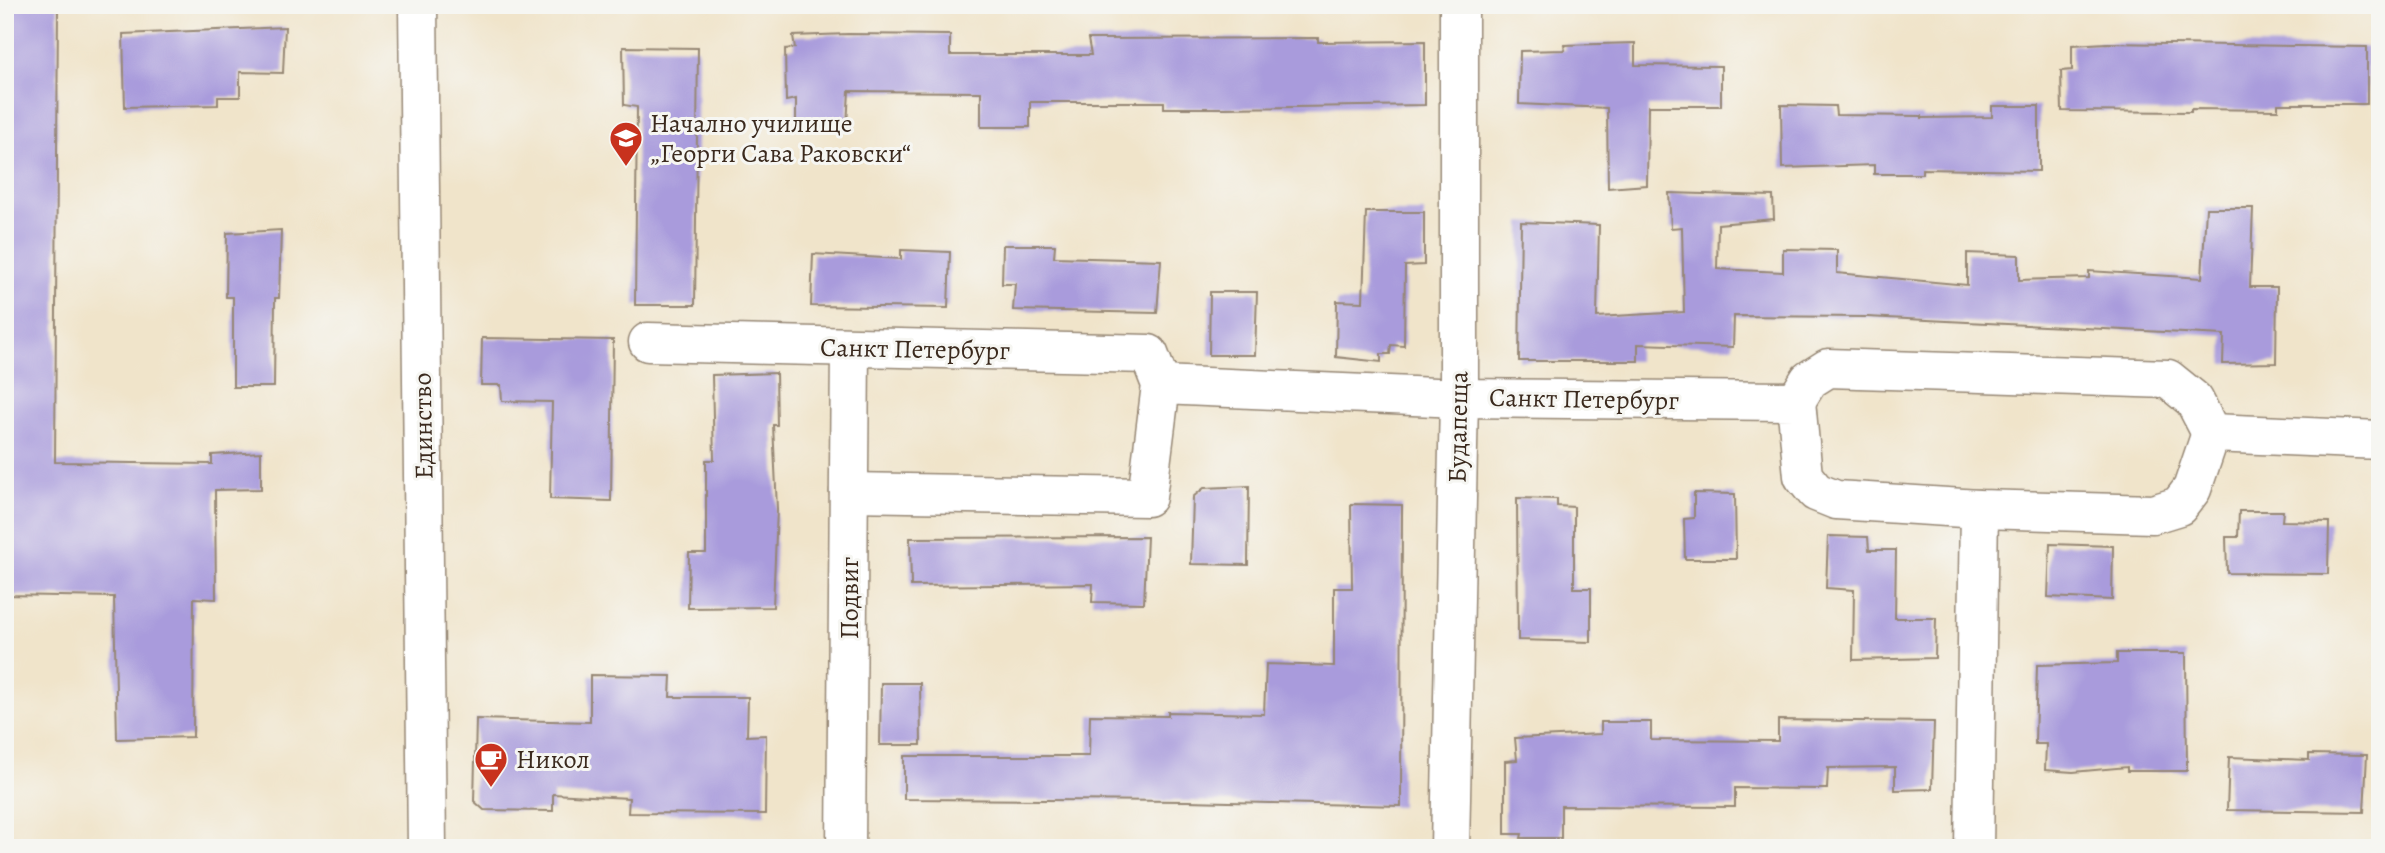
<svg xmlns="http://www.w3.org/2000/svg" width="2385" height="853" font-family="Alegreya,serif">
	<rect width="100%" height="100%" fill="#f6f6f2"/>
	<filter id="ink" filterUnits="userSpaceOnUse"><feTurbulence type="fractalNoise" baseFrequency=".0143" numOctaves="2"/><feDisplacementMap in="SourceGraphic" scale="14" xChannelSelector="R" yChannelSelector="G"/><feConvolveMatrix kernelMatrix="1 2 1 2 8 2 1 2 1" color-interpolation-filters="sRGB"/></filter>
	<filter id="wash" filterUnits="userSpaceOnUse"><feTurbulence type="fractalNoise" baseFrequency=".00686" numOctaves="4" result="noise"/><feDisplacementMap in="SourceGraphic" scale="28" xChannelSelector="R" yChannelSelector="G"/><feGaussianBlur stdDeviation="1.57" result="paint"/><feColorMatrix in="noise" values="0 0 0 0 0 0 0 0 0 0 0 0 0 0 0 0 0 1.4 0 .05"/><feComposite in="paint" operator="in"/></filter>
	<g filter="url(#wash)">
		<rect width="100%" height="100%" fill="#f0e4ca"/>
		<g id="blocks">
			<g fill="#a99bdc">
				<path d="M5,5H58L55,462L212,464V455L261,452V489L215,490L216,599L194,598L193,737L117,739L114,597L5,595Z"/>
				<path d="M285,27L283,73L240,72V97H218V105L125,107L123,34Z"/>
				<path d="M848,34L950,35V55H1091L1088,39L1318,38V42L1425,41V105L1223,108H1164V102H1030V127H981V92L849,91L847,126L796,128V99L786,101L785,49L795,48L793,36Z"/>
				<path d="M1635,43V65L1721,66V106H1648L1647,185L1608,188L1607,108L1519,104L1520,51L1565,50L1564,45Z"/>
				<path d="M2107,43L2367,47V104H2278V110L2191,109V112L2062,111L2061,71L2072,70V45Z"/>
				<path d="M623,47L698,48L695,305H635L637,107L624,105Z"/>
				<path d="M1781,105L1835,106L1836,115L1922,116V118L1992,117V106H2039V171L1922,169V174H1874V165L1782,168Z"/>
				<path d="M1669,193L1773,196L1774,219L1718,224L1717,269L1783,272V249L1837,250V273L1967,285V253L2019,255V280L2089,278V271L2202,278L2206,208H2253L2250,287H2277L2276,363L2223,364L2224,335L1867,317L1734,316L1733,347L1638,344V361H1519L1521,222L1599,225L1597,317L1684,312L1682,227L1671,228Z"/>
				<path d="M1366,212H1424V265L1405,266L1404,346L1391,345L1390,354H1381V362L1336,357L1337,301L1363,302Z"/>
				<path d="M281,230L279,298H275L274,387H233V297H226L227,233Z"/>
				<path d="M1003,245H1055L1054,257L1161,260L1157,313L1013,310L1015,284H1002Z"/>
				<path d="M901,250L950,252L948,308L811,306L813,254L901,259Z"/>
				<path d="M1210,292H1257L1255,355H1209Z"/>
				<path d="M482,338L613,340L611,501L550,499L552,402L502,401L501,385H481Z"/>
				<path d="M776,373L777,425H773L777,509L773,607L688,608L689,553H706V460H714L712,375Z"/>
				<path d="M1249,486L1248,565L1191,564L1193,497L1204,488Z"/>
				<path d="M1694,493L1735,494L1736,559H1685L1684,519L1694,518Z"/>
				<path d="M1517,498L1557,499V506L1574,507V588H1591V642L1518,640Z"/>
				<path d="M1351,504L1402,505L1401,806L1188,801L904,799V756H1089L1090,715L1168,716V712L1264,714L1266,664L1334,666V588H1352Z"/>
				<path d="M2239,511H2283L2282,521L2329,522L2328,574L2227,573L2226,537H2238Z"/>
				<path d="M1828,536L1868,537L1869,550H1896L1895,618H1936L1935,658L1853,660L1854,590L1826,588Z"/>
				<path d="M1147,537L1144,603L1092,602L1093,584L911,586L910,538Z"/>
				<path d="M2050,544L2113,546L2112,600L2048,597Z"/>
				<path d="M2117,653H2186L2187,771H2127V767L2073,772L2045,770L2046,744H2035L2037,665L2117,663Z"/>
				<path d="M590,675L671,676L670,697H748L747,736L766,735L765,814L628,813L629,798L553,794V811L484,810L474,801L476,719L590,722Z"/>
				<path d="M881,683H920L921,745H880Z"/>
				<path d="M1778,720L1934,722L1932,789L1895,790V767L1828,768L1827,789L1735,788V807L1561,806V838H1521L1522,834H1505V761L1517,760L1515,738L1601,734V722H1651V740L1778,741Z"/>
				<path d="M2309,754L2367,755L2364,812L2227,810L2229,757L2309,760Z"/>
			</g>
		</g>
	</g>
	<g filter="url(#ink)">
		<use href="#blocks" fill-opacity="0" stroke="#968774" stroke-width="2"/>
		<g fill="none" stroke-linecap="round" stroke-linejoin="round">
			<defs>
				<g id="minor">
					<path d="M418,5L427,848"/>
					<path d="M648,342L1149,354L1161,385L1147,497L849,492"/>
					<path d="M1161,385L1459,398L1796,401L1803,476L1816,492L1836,500L1979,509L2153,514L2179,506L2192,489L2211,433"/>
					<path d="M1796,401L1809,380L1828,368L2168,379L2194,400L2211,433L2380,440"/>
					<path d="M846,848L850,348"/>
					<path d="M1450,848L1459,398V5"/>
					<path d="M1974,848L1979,509"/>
				</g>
			</defs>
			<use href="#minor" stroke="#968774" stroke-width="41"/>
			<use href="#minor" stroke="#fff" stroke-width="38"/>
		</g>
	</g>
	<defs>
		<symbol id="school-pin" viewBox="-11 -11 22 30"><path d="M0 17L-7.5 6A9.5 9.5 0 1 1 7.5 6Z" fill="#c8321e" stroke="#f6f6f2"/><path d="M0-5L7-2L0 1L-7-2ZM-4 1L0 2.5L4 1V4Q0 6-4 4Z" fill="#fff"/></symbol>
		<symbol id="cafe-pin" viewBox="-11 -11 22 30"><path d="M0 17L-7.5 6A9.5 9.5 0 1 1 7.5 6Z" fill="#c8321e" stroke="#f6f6f2"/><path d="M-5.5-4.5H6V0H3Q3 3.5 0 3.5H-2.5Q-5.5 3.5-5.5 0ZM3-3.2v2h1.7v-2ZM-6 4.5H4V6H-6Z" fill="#fff"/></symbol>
	</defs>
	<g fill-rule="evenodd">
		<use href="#school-pin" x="607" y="119" width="38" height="52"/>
		<use href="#cafe-pin" x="472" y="740" width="38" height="52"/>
	</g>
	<g text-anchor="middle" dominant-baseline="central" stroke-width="6" stroke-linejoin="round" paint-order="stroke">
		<g font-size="26" fill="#3b2a1e" stroke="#f6f6f2" text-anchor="start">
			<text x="650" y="123">Начално училище<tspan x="650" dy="30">„Георги Сава Раковски“</tspan></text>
			<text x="516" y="759">Никол</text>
		</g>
		<g font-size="26" fill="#3b2a1e" stroke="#f6f6f2">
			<text transform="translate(915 349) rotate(1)">Санкт Петербург</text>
			<text transform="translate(1584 399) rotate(1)">Санкт Петербург</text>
			<text transform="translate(423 426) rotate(-91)">Единство</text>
			<text transform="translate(1458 427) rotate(-89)">Будапеща</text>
			<text transform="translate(849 598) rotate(-90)">Подвиг</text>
		</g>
	</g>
	<rect width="2385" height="853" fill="none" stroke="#f6f6f2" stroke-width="28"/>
</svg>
